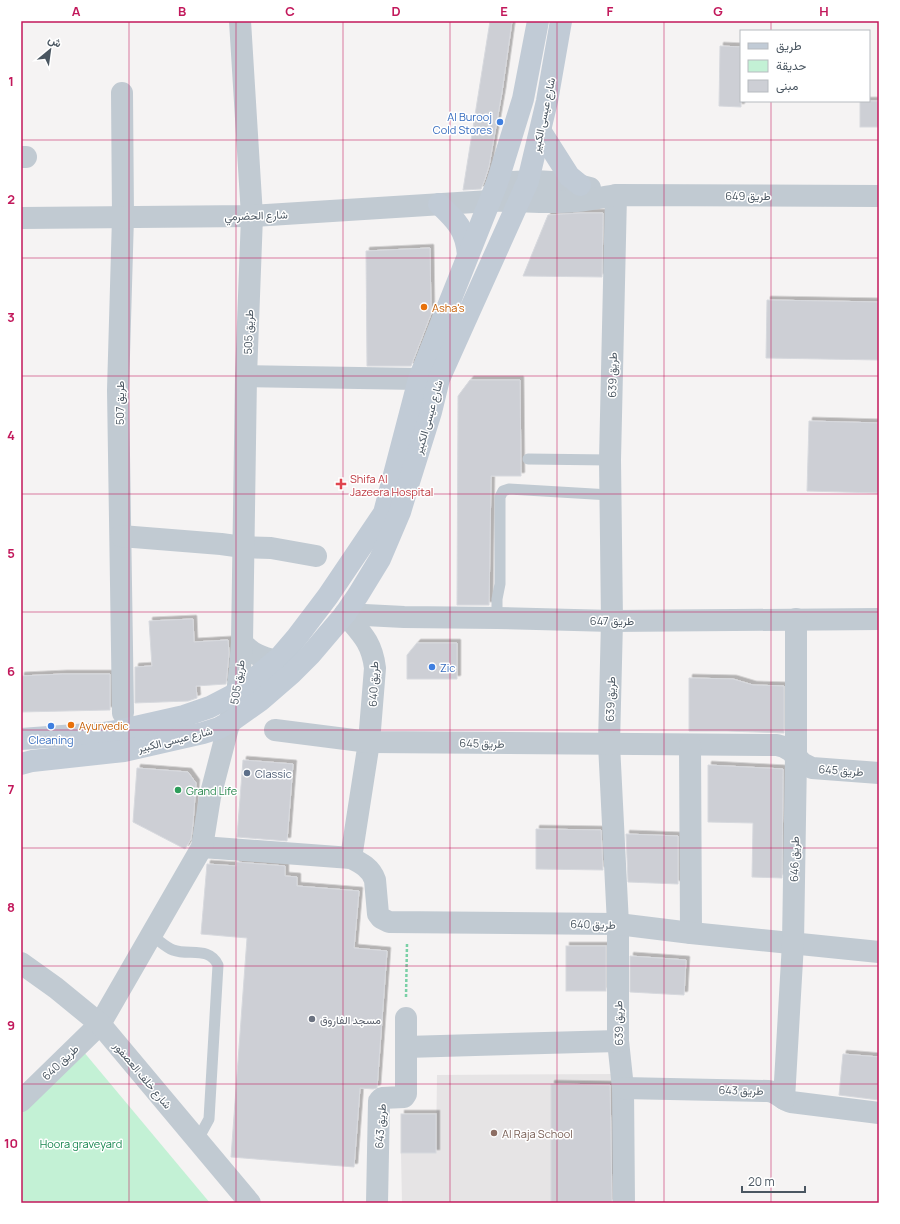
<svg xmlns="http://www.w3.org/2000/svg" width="900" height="1224" font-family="Manrope,Vazirmatn,sans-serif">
	<defs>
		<filter id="shadow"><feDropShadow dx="3.5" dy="-3.5" stdDeviation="0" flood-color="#0004"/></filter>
	</defs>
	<rect width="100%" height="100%" fill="#f5f3f3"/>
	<path fill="#e6e4e5" d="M616,1074V1203H612V1085L551,1084V1203H402L401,1153H436L437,1075Z"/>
	<path fill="#c3f1d5" d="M83,1051L210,1203H21V1113Z"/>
	<g fill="#cdcfd5" stroke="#d7d9de" filter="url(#shadow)">
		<path d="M490,21H512L502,92L489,166L485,179L481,189L463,190Z"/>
		<path d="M720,46L741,47V107L719,106Z"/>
		<rect x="860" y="101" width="19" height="26"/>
		<path d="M581,213H603L602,277L523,276L548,215Z"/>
		<path d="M430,248L431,314L411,366H367L366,251Z"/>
		<path d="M767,300L879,302V360L766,358Z"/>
		<path d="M470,380H520L521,476H491L489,605H457L458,396Z"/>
		<path d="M809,421L879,423V493L807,491Z"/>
		<path d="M193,619L194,642L228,640L229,653L226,684L196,686L197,698L188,701L135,703V667L152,666L149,621Z"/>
		<path d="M417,643H457V679H407V655Z"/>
		<path d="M63,674H110V710L21,712V676Z"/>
		<path d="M689,678L733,679L753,685L784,686V733L727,731H689Z"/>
		<path d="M243,760L293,764L287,841L237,837Z"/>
		<path d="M708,765L783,769L782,878L752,877L753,823L708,822Z"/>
		<path d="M137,768L188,772L196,783L193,823L191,839L185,849L133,822Z"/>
		<path d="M536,829L601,830L603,870L536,869Z"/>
		<path d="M626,834L678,836V884L628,882Z"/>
		<path d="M236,862L285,866V876L297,877V886L359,891L354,948L387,951L377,1088L373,1089L360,1088L354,1167L231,1157L247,938L201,934L207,864L236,866Z"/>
		<rect x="566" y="946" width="40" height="45"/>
		<path d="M630,956L686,960L684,995L630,992Z"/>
		<path d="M843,1054L879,1057V1100L839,1095Z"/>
		<path d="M551,1084L610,1085L612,1203H551Z"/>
		<rect x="401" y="1114" width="35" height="39"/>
	</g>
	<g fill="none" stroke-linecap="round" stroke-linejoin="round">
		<path stroke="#7ad0a6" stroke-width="2.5" stroke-dasharray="3 2" stroke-linecap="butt" d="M406,997L407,944"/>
		<g stroke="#c1cad2" stroke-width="11">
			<path d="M528,459L610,460"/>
			<path d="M497,618V599L500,584V497L503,491L509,489L610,495"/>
			<path d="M152,936C159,940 165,947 173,950C189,956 209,946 218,965L209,1119L197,1141"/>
		</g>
		<g stroke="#c1cad2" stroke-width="22">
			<path d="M122,93L123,217L118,390L123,713"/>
			<path d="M21,157H26"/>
			<path d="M497,183C527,181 560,179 590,188"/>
			<path d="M616,195L610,460L612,621L609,744L618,924V1041L623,1088L624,1203"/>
			<path d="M490,201C519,200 548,204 577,201C590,200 603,197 616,195L879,196"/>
			<path d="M246,376L419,379L436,385"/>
			<path d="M121,536L221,544L243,547L271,548L316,556"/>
			<path d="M345,614L404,617L497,618L612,621L879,619"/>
			<path d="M345,614C361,633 372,642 375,668L369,742L351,858"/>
			<path d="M242,643C253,654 260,657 276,661"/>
			<path d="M275,730L369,742L777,745L784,747L791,751L802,763L812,768L879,773"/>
			<path d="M690,745L691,933"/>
			<path d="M202,847L351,858C361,863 371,868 375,880L378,914L381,918L389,922L618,924L691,933L879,952"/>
			<path d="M406,1047L618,1041"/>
			<path d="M623,1088L768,1091C778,1092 782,1100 791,1102L879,1113"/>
			<path d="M784,1099L793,943L796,757V619"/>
			<path d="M21,1101L100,1024L202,847L210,797L237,693L240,668L242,643L246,376L252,216L240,21"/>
			<path d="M377,1203L379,1101L382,1098L404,1097L406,1094V1018"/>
		</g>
		<g stroke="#c1cad2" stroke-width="22">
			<path d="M21,218L252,216L490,201"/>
			<path d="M21,963L56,988L100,1024L250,1203"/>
		</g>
		<g stroke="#c1cbd6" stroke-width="22">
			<path d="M541,132L569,176L580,185"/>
			<path d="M439,204C456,220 466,230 468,255"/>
			<path d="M21,739L103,733L122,730L184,716L210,707L237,693L279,658L297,637L328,596L384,513L419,379L497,183L523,99L538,21"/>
			<path d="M21,764L32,761L124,751L203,733L219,728L230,722L261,700L291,674L311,654L345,614L358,595L380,559L400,512L409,482L431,412L439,379L528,181L547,101L561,21"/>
		</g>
	</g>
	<path fill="none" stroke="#c2185b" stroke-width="1" stroke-opacity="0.55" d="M129,21V1203M236,21V1203M343,21V1203M450,21V1203M557,21V1203M664,21V1203M771,21V31M771,101V1203M21,140H879M21,258H879M21,376H879M21,494H879M21,612H879M21,730H879M21,848H879M21,966H879M21,1084H879"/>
	<g fill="#3f7fe0" stroke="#fff" stroke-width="1.5">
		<circle cx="500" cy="122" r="4"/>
		<circle cx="432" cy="667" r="4"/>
		<circle cx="51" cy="726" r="4"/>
	</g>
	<g fill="#e8710a" stroke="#fff" stroke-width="1.5">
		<circle cx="424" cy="307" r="4"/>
		<circle cx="71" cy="725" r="4"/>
	</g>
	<path fill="#e0444e" stroke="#fff" stroke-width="1.5" d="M339 478h4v4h4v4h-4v4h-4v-4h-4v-4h4z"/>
	<circle fill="#5c6f8a" stroke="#fff" stroke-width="1.5" cx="247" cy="773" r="4"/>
	<circle fill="#2e9e5b" stroke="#fff" stroke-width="1.5" cx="178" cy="790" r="4"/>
	<circle fill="#6b7280" stroke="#fff" stroke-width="1.5" cx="312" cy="1019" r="4"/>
	<circle fill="#8d6e63" stroke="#fff" stroke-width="1.5" cx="494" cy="1133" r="4"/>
	<g text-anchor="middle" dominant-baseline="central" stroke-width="3" stroke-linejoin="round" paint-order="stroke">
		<g font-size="11" fill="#4a5661" stroke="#fff">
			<text transform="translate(543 115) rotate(-78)">شارع عيسى الكبير</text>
			<text x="748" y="195">طريق 649</text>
			<text transform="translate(256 215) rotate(-2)">شارع الحضرمي</text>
			<text transform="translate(248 332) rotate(-88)">طريق 505</text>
			<text transform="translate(612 375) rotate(-89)">طريق 639</text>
			<text transform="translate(119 403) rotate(-90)">طريق 507</text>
			<text transform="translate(428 417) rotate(-74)">شارع عيسى الكبير</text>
			<text x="612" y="620">طريق 647</text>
			<text transform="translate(237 682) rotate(-81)">طريق 505</text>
			<text transform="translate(373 684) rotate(-88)">طريق 640</text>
			<text transform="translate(610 699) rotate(-88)">طريق 639</text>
			<text transform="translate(175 739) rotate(-14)">شارع عيسى الكبير</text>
			<text transform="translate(482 743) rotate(1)">طريق 645</text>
			<text transform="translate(841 770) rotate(4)">طريق 645</text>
			<text transform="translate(794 859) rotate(-89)">طريق 646</text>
			<text transform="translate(593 924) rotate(1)">طريق 640</text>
			<text transform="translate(618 1023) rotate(-91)">طريق 639</text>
			<text transform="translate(60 1062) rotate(-44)">طريق 640</text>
			<text transform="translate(143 1075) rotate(50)">شارع خلف العصفور</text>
			<text transform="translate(741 1090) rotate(1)">طريق 643</text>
			<text transform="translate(380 1126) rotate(-86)">طريق 643</text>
		</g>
		<g font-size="11" fill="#366cbe" stroke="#fff" text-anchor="end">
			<text x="492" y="116">Al Burooj<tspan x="492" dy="13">Cold Stores</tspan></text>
			<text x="440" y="667" text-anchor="start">Zic</text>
			<text x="51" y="739" text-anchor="middle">Cleaning</text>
		</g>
		<g font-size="11" fill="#c56008" stroke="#fff" text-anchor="start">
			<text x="432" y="307">Asha's</text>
			<text x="79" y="725">Ayurvedic</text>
		</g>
		<g font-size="11" fill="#be3a42" stroke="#fff" text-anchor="start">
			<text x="350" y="478">Shifa Al<tspan x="350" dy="13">Jazeera Hospital</tspan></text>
		</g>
		<g font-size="11" fill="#4e5e75" stroke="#fff" text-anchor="start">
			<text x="255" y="773">Classic</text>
		</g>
		<g font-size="11" fill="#27864d" stroke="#fff" text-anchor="start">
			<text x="186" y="790">Grand Life</text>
		</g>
		<g font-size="11" fill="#5b616d" stroke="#fff" text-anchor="start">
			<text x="320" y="1019">مسجد الفاروق</text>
		</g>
		<g font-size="11" fill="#785e54" stroke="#fff" text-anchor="start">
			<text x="502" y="1133">Al Raja School</text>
		</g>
		<g font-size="11" fill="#17864f" stroke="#fff">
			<text x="81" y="1143">Hoora graveyard</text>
		</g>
	</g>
	<rect width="900" height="1224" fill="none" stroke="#ffffff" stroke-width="44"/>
	<rect x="740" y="30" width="130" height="72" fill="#ffffff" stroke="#b7bbc0"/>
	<rect x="748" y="43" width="20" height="6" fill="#c1cbd6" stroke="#b7bbc0"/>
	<text x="776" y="50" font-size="12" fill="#4a5661">طريق</text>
	<rect x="748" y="60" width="20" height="12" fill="#c3f1d5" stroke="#b7bbc0"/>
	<text x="776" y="70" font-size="12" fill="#4a5661">حديقة</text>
	<rect x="748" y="80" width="20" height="12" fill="#cdcfd5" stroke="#b7bbc0"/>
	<text x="776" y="90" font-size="12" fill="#4a5661">مبنى</text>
	<g transform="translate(50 50) rotate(29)" stroke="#ffffff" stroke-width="3" paint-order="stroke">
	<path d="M0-3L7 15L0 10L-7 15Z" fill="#4a5661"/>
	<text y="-6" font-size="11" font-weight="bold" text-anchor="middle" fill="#4a5661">ش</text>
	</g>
	<path d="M742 1186v6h63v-6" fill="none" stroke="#4a5661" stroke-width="2"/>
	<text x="748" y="1186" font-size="12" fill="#4a5661" stroke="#ffffff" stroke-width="3" paint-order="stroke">20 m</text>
	<rect x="22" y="22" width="856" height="1180" fill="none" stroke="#c2185b" stroke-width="1.5"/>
	<g font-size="13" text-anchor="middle" font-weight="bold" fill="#c2185b">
		<text x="76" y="16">A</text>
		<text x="182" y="16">B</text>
		<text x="290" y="16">C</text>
		<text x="396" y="16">D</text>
		<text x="504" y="16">E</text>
		<text x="610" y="16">F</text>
		<text x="718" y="16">G</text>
		<text x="824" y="16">H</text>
		<text x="11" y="86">1</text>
		<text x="11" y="204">2</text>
		<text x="11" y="322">3</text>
		<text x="11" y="440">4</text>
		<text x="11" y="558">5</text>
		<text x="11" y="676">6</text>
		<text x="11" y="794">7</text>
		<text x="11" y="912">8</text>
		<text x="11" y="1030">9</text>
		<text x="11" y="1148">10</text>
	</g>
</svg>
